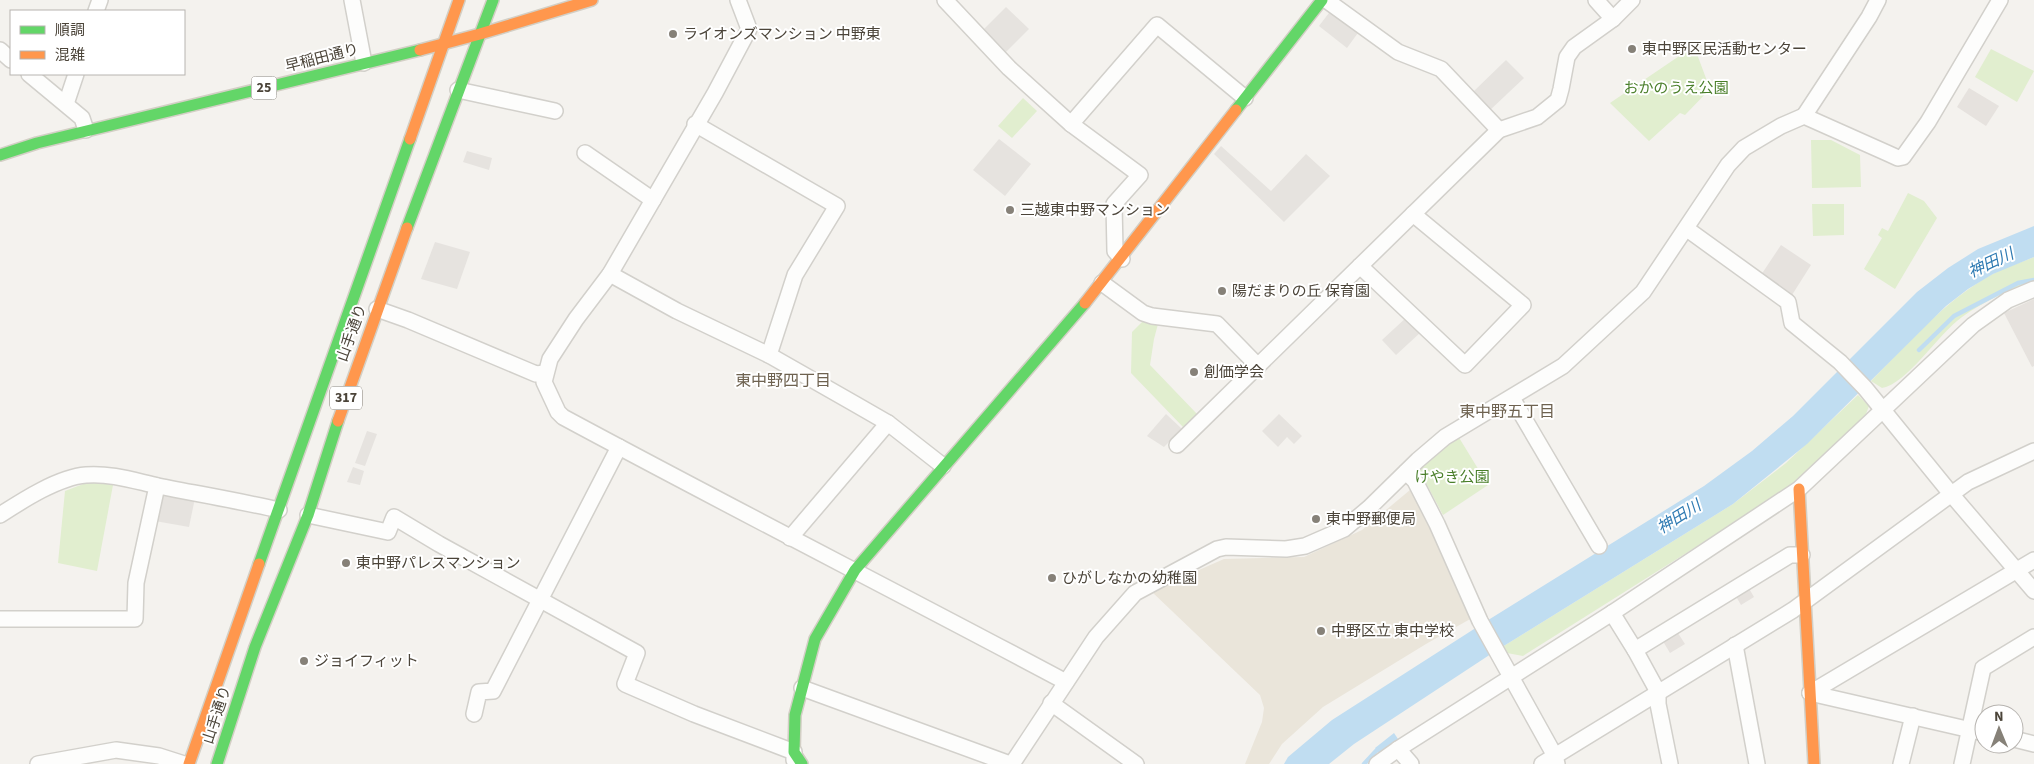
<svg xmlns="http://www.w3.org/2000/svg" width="2034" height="764" font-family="'Source Sans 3','Noto Sans JP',sans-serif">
	<rect width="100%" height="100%" fill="#f4f2ee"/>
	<g fill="#e6e2de">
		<path d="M1969,88L1999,106L1986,126L1957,107Z"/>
		<path d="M1781,245L1811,265L1792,295L1761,275Z"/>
		<path d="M2034,299V366L2032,367L2004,313Z"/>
		<path d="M1747,585L1754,597L1741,605L1734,593Z"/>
		<path d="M1676,630L1685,644L1670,653L1661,638Z"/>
	</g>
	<path fill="#eae5da" d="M1410,490L1434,529L1472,618L1426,644L1323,707L1282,744L1269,764H1245L1262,722L1264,708L1260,695L1151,591L1224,559L1304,557L1362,530Z"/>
	<g fill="#e1eecf">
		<path d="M1694,46L1710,89L1685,115L1680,113L1649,141L1610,103Z"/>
		<path d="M1991,49L2034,71L2017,102L1975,77Z"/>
		<path d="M1023,98L1037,111L1012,138L998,126Z"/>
		<path d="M1811,140H1831L1860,155L1861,187L1812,188Z"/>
		<path d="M1908,193L1924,201L1937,218L1895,289L1864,269L1882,238L1878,235L1882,228L1888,231Z"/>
		<path d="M1812,204H1844V235L1813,236Z"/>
		<path d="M2034,257V280C2009,290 1984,301 1962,317C1939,333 1907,384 1882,388L1871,381C1909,343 1944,301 1991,275C2005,267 2020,263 2034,257Z"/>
		<path d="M1143,321L1158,324L1154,339L1150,365L1197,414L1184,428L1131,373L1132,332Z"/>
		<path d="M1858,395L1869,406L1866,414L1825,455L1780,494L1523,656L1507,653L1502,647L1733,504L1786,463Z"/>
		<path d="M1458,436L1488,485L1443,515L1419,470Z"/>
		<path d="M91,481L113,485L97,571L58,563L65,491Z"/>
	</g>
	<g fill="#e6e3df">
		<path d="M1006,7L1029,29L1003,55L980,33Z"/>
		<path d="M1332,9L1360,30L1347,48L1319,26Z"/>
		<path d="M1506,60L1524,78L1489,111L1472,93Z"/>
		<path d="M999,139L1031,164L1005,196L973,170Z"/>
		<path d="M1221,146L1271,191L1306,154L1330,176L1284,222L1214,154Z"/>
		<path d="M467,151L492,158L489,170L463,162Z"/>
		<path d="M435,242L470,252L457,289L421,279Z"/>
		<path d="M1408,316L1422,331L1396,355L1382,340Z"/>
		<path d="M1166,414L1182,429L1164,447L1147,436Z"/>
		<path d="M1279,414L1302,436L1294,444L1287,437L1278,447L1262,431Z"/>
		<path d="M367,431L377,434L365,466L355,463Z"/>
		<path d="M353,467L364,471L360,485L347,482Z"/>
		<path d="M165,492L195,498L189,527L155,521L160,497Z"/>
	</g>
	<g fill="#c0ddf1">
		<path d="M2034,226V257L1993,274L1968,289L1946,306L1807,444L1733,504L1494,652L1354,744L1329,764H1284L1288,757L1332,720L1485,622L1704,486L1752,451L1793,416L1917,292L1948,268L1978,249Z"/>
		<path d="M1394,733L1398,739L1379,754L1375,748Z"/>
	</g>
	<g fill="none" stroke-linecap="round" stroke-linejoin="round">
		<g stroke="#c0ddf1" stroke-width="4.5">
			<path d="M1919,350L1954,316L2018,283L2034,280"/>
			<path d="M1364,764L1376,751"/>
		</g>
		<defs>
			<g id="street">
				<path d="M352,0L364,63"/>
				<path d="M738,0L749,29L715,93L610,274L576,319L550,359L544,382L558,412L563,417C730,507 899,593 1066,682"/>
				<path d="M945,0L1009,68L1071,124L1140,175L1114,204L1115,251L1122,259"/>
				<path d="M1326,0L1398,52L1441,69L1499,130"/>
				<path d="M1596,0L1613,19"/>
				<path d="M96,11L100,0"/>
				<path d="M0,50L11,60"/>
				<path d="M29,74L82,118L86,130"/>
				<path d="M458,90L555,111"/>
				<path d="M66,104L76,74"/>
				<path d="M1804,116L1869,17L1878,0"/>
				<path d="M695,124L837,206L795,275L769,355"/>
				<path d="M1071,124L1157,25L1245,98"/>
				<path d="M585,153L653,200"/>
				<path d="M1687,229L1788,302L1792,323L1840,362L1865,388L1952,495L2034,591"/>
				<path d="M1360,266L1465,365L1523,305L1413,214"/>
				<path d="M610,274L677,311L769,355L855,404L888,423L943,466"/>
				<path d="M1102,283L1143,313L1152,316L1217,324L1257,365"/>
				<path d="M377,309L408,320L536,374L545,373"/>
				<path d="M1512,398L1599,546"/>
				<path d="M1177,445L1499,130L1537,117L1558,100L1561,89L1567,57L1574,47L1613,19L1632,0"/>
				<path d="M1406,472L1415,481L1437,524L1480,621L1555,756L1557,764"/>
				<path d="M0,515C23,500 59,477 86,475C111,473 135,481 158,486C198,494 239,501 279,510"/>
				<path d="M308,515L388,532L394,517L439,544L637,653L625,684L694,714L794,752V760"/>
				<path d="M790,538L888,423"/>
				<path d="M1612,613L1635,650L1658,692V704L1670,764"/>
				<path d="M0,619H135L136,583L157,486"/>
				<path d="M1735,645L1757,764"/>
				<path d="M1635,650L1790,555H1802"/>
				<path d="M802,688L1010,764"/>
				<path d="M1810,693L2034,560"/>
				<path d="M1810,693L1984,733"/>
				<path d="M1051,703L1136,764"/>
				<path d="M474,714L479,692L493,691L619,447"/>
				<path d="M2014,739L2034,744"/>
				<path d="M1398,749L1411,764"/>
				<path d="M38,764L116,750L159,756L184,764"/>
				<path d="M1012,764L1096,637L1135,593L1217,549L1226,547L1286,549L1305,546L1344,529L1369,508L1418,460L1445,437L1563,366L1643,292L1728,165L1744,148L1781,126L1804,116L1887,153L1898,158L1903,157L1928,122L2000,0"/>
				<path d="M1377,764L1398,749L1612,613L1799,489L1973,325L2008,300L2034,289"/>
				<path d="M1542,764L1793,610L1968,482L2034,451"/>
				<path d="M1901,764L1913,716"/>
				<path d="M1962,764L1983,668L2034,637"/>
			</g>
			<g id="fast">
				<path d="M1236,110L1322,0"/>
				<path d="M0,155L37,143L420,50"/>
				<path d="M407,228L493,0"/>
				<path d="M259,564L410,139"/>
				<path d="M217,764L255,647L308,515L338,421"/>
				<path d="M802,764L794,752L795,715L815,639L855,570L1085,303"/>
			</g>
			<g id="slow">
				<path d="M420,50L480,34L592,0"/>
				<path d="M410,139L459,0"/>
				<path d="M1085,303L1236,110"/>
				<path d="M338,421L407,228"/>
				<path d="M1799,489L1814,764"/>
				<path d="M189,764L259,564"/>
			</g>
		</defs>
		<use href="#street" stroke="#d2d0cb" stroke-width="18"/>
		<use href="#fast" stroke="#d3cfc5" stroke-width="14"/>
		<use href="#slow" stroke="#d3cfc5" stroke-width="14"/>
		<use href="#street" stroke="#fdfdfc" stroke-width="15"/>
		<use href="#fast" stroke="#63d668" stroke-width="11"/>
		<use href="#slow" stroke="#ff974d" stroke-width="11"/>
	</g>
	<g fill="#868178" stroke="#fff" stroke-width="2">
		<circle cx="673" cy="34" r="5"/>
		<circle cx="1632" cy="49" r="5"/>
		<circle cx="1010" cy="210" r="5"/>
		<circle cx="1222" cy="291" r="5"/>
		<circle cx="1194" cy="372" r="5"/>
		<circle cx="1316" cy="519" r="5"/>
		<circle cx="346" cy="563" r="5"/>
		<circle cx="1052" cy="578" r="5"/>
		<circle cx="1321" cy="631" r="5"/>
		<circle cx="304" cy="661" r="5"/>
	</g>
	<g text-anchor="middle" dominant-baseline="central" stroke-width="4" stroke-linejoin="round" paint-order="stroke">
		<g fill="#fff" stroke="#817c74" stroke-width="1">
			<rect x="251.5" y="76.5" width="25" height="23" rx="4"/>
			<rect x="330" y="386.5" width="32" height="23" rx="4"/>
		</g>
		<g font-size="14" font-weight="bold" fill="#4b4439">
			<text x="264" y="88">25</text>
			<text x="346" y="398">317</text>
		</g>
		<g font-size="15" fill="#4b4439" stroke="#fff" text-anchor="start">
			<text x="683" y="34">ライオンズマンション 中野東</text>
			<text x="1642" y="49">東中野区民活動センター</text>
			<text x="1020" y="210">三越東中野マンション</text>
			<text x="1232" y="291">陽だまりの丘 保育園</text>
			<text x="1204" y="372">創価学会</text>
			<text x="1326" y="519">東中野郵便局</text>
			<text x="356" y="563">東中野パレスマンション</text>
			<text x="1062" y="578">ひがしなかの幼稚園</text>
			<text x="1331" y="631">中野区立 東中学校</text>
			<text x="314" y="661">ジョイフィット</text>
		</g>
		<g font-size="15" fill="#4b4439" stroke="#fff">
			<text transform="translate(322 58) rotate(-14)">早稲田通り</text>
			<text transform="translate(352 333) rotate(-70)">山手通り</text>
			<text transform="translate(217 715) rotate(-72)">山手通り</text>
		</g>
		<g font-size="15" fill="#4a7f2a" stroke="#fff">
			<text x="1676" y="88">おかのうえ公園</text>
			<text x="1452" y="477">けやき公園</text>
		</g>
		<g font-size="16" font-style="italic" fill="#2e7ab2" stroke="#fff">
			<text transform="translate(1991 263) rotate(-25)">神田川</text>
			<text transform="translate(1679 517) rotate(-32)">神田川</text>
		</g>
		<g font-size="16" fill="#6e6250" stroke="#fff">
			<text x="783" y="381">東中野四丁目</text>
			<text x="1507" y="412">東中野五丁目</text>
		</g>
	</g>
	<rect x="10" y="10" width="175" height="65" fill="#ffffff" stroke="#b7b4b0"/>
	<rect x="20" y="26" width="25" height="8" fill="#63d668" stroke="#b7b4b0"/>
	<text x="55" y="35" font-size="15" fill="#4b4439">順調</text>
	<rect x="20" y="51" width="25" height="8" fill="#ff974d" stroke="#b7b4b0"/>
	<text x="55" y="60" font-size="15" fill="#4b4439">混雑</text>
	<g transform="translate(1999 729) rotate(359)"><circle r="24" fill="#ffffff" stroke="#b7b4b0"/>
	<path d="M0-4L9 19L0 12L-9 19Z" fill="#868178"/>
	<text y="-8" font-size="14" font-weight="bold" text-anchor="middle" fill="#4b4439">N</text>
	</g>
</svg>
